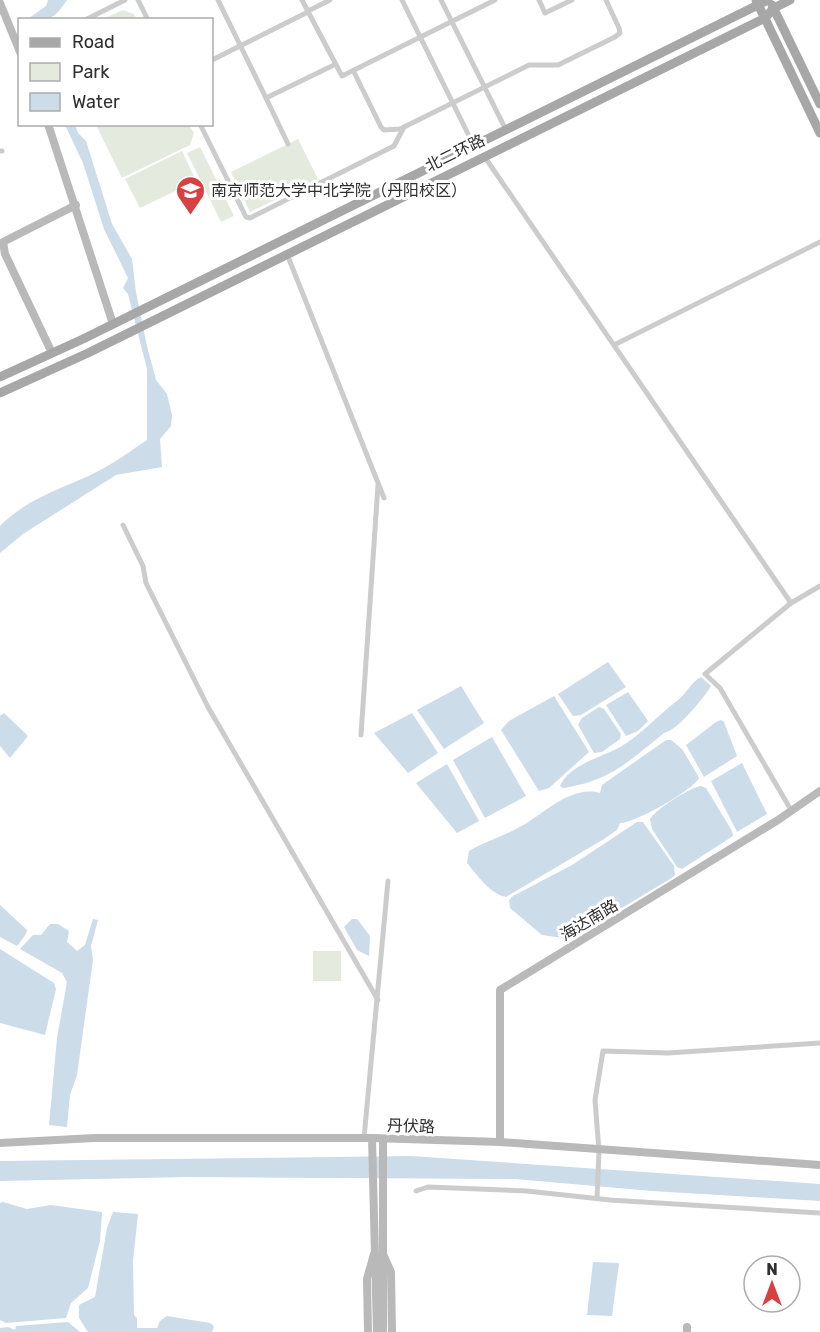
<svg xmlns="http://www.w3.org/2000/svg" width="820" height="1332" font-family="Rubik,'Noto Sans SC',sans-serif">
	<rect width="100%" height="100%" fill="#fff"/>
	<g fill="#e4ebde">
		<path d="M123,10L134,14L137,19H103Z"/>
		<path d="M96,125H189L194,133L190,145L122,178Z"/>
		<path d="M298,139L318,179L250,212L231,172Z"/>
		<path d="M200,147L234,216L221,222L187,153Z"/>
		<path d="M182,151L196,181L140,208L125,179Z"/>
		<rect x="313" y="951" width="28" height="30"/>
	</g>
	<g fill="#ccdce9">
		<path d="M48,0H67C54,19 52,20 28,19L46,6Z"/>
		<path d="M65,125H75L78,133L86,141L112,224L132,259L136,292L147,346L156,380L167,394L172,415L171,426L160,439L162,467L116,475L23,534L0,553V526C32,494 66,489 104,468C119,460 133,449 147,440V369L128,294L123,288L128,278L104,229L83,163Z"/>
		<path d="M608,662L626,687L581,715L573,716L558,694Z"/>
		<path d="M701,677L711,686C703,699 678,730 664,733C628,762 610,781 563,788L560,786C570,763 605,757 625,744C645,731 659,714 678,700C687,693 691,682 701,677Z"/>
		<path d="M461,686L484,723L444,749L417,710Z"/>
		<path d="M628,692L648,721L638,731L626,736L606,705Z"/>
		<path d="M554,696L589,752L549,788L539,791L501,730L509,721Z"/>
		<path d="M599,707L604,709L621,734L620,739L602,752L594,753L578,725L582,718Z"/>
		<path d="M4,713L28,736L10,758L0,746V716Z"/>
		<path d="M412,713L438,753L408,773L374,733Z"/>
		<path d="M721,720L724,722L737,756L704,777L686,745L716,722Z"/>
		<path d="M492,737L526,796L485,818L453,760Z"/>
		<path d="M666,740H671L682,749L697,774L699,778C692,791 635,823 620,823L617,830L604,839L506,897C490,894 477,875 467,863L469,851C484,842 501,837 516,829C541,817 570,784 600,793L602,785Z"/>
		<path d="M742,763L767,814L737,832L711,781Z"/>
		<path d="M447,764L479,821L457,833L416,783Z"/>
		<path d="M701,786L706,788L732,831L733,836L682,869L677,867L652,829L650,819C656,809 689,788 701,786Z"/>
		<path d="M637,822H643L674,866L675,875L670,879L570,939L542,935L510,908L509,900L513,896L572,865Z"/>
		<path d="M0,905L27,930L26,934L17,946L0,937Z"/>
		<path d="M93,919L98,920L91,946L93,960L77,1075L70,1095L67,1127L49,1125L57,1038L67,982L62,973L20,949L33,935H41L50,924H58L69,931L67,942L77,951L85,945Z"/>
		<path d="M352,919H357L370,936L369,956L357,950L344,927Z"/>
		<path d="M0,949L54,983L56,989L45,1035L0,1023Z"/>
		<path d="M411,1156L820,1184V1201L652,1191L515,1179L189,1177L0,1181V1161Z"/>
		<path d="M3,1202L27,1209L51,1205L102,1212L100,1241L88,1288L71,1303L66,1318L6,1323L0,1320V1203Z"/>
		<path d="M113,1212L138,1214L133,1261L134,1315L137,1318V1328H157L160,1321L167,1316L210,1323L214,1326L212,1332H88L79,1318V1305L95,1297L107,1228Z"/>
		<path d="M593,1262L619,1263L612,1316L587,1315Z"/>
		<path d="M68,1322L80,1332H0V1328L8,1327L15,1330L16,1326Z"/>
	</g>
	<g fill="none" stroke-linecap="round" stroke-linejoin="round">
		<g stroke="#ccc" stroke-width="5">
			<path d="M138,0L148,20"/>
			<path d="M218,0L266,98"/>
			<path d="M302,0L342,76L495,0"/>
			<path d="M402,0L473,144"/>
			<path d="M441,0L505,128"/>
			<path d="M539,0L545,13L572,0"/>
			<path d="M308,11L330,0"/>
			<path d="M85,20L125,0"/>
			<path d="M212,60L308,12"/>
			<path d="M354,72L381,127L384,130L400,129L529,65H558L615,37L620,33L619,28L606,0"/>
			<path d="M200,124L246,217L250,218L394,146L404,127"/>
			<path d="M288,144L266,98L334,65"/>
			<path d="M0,151H2"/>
			<path d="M484,156L791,603"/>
			<path d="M287,254L384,498"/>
			<path d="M614,345L820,242"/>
			<path d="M123,525L143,566L146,583L208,707L378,1000"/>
			<path d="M361,735L378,485"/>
			<path d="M791,810L720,688L705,674L791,603L820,586"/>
			<path d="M364,1138L388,881"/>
			<path d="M416,1191L428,1187L527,1191L610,1200L820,1213"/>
			<path d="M597,1198L599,1151L595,1100L603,1051L668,1053L820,1043"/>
		</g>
		<g stroke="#b9b9b9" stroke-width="8">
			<path d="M0,3L20,52"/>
			<path d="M48,124L113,324"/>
			<path d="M52,353L5,254L3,242L76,205"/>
			<path d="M372,1138L377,1332"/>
			<path d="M383,1139V1332"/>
			<path d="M500,1142V990L778,820L820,791"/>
			<path d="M0,1143L94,1138H372L500,1142L820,1165"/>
			<path d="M383,1254L391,1272L392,1332"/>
			<path d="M687,1327V1332"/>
			<path d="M368,1332L367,1279L374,1254"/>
		</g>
		<g stroke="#a7a7a7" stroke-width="9">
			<path d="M756,0L820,133"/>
			<path d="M772,5L820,104"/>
			<path d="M0,377L83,339L768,0"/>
			<path d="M0,393L88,353L765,18L774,8L790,0"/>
		</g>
	</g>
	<defs>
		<symbol id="university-pin" viewBox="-11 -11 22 30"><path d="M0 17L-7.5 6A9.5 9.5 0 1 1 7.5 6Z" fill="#d74141" stroke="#fff"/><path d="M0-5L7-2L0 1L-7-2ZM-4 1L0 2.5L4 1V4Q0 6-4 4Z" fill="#fff"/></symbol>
	</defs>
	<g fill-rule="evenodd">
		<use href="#university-pin" x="174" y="174" width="33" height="45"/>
	</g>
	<g text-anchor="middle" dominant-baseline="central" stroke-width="6" stroke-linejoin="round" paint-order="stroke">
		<g font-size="16" fill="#2f2f2f" stroke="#fff">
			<text transform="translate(455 153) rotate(-26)">北二环路</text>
			<text transform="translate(589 920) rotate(-31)">海达南路</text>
			<text transform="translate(411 1126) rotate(2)">丹伏路</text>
		</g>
		<g font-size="16" fill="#2f2f2f" stroke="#fff" text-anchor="start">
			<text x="211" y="190">南京师范大学中北学院（丹阳校区）</text>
		</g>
	</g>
	<rect x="18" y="18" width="195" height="108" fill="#ffffff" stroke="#acacac" stroke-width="1.5"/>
	<rect x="30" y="38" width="30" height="9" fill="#a7a7a7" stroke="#acacac" stroke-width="1.5"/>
	<text x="72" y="48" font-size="18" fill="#2f2f2f">Road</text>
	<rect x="30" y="63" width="30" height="18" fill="#e4ebde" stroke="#acacac" stroke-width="1.5"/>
	<text x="72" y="78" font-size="18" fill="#2f2f2f">Park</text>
	<rect x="30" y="93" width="30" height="18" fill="#ccdce9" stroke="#acacac" stroke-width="1.5"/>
	<text x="72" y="108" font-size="18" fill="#2f2f2f">Water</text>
	<g transform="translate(772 1284)"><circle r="28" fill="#ffffff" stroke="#acacac" stroke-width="1.5"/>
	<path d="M0-4.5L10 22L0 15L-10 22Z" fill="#d74141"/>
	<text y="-9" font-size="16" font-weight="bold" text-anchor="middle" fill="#2f2f2f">N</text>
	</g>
</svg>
